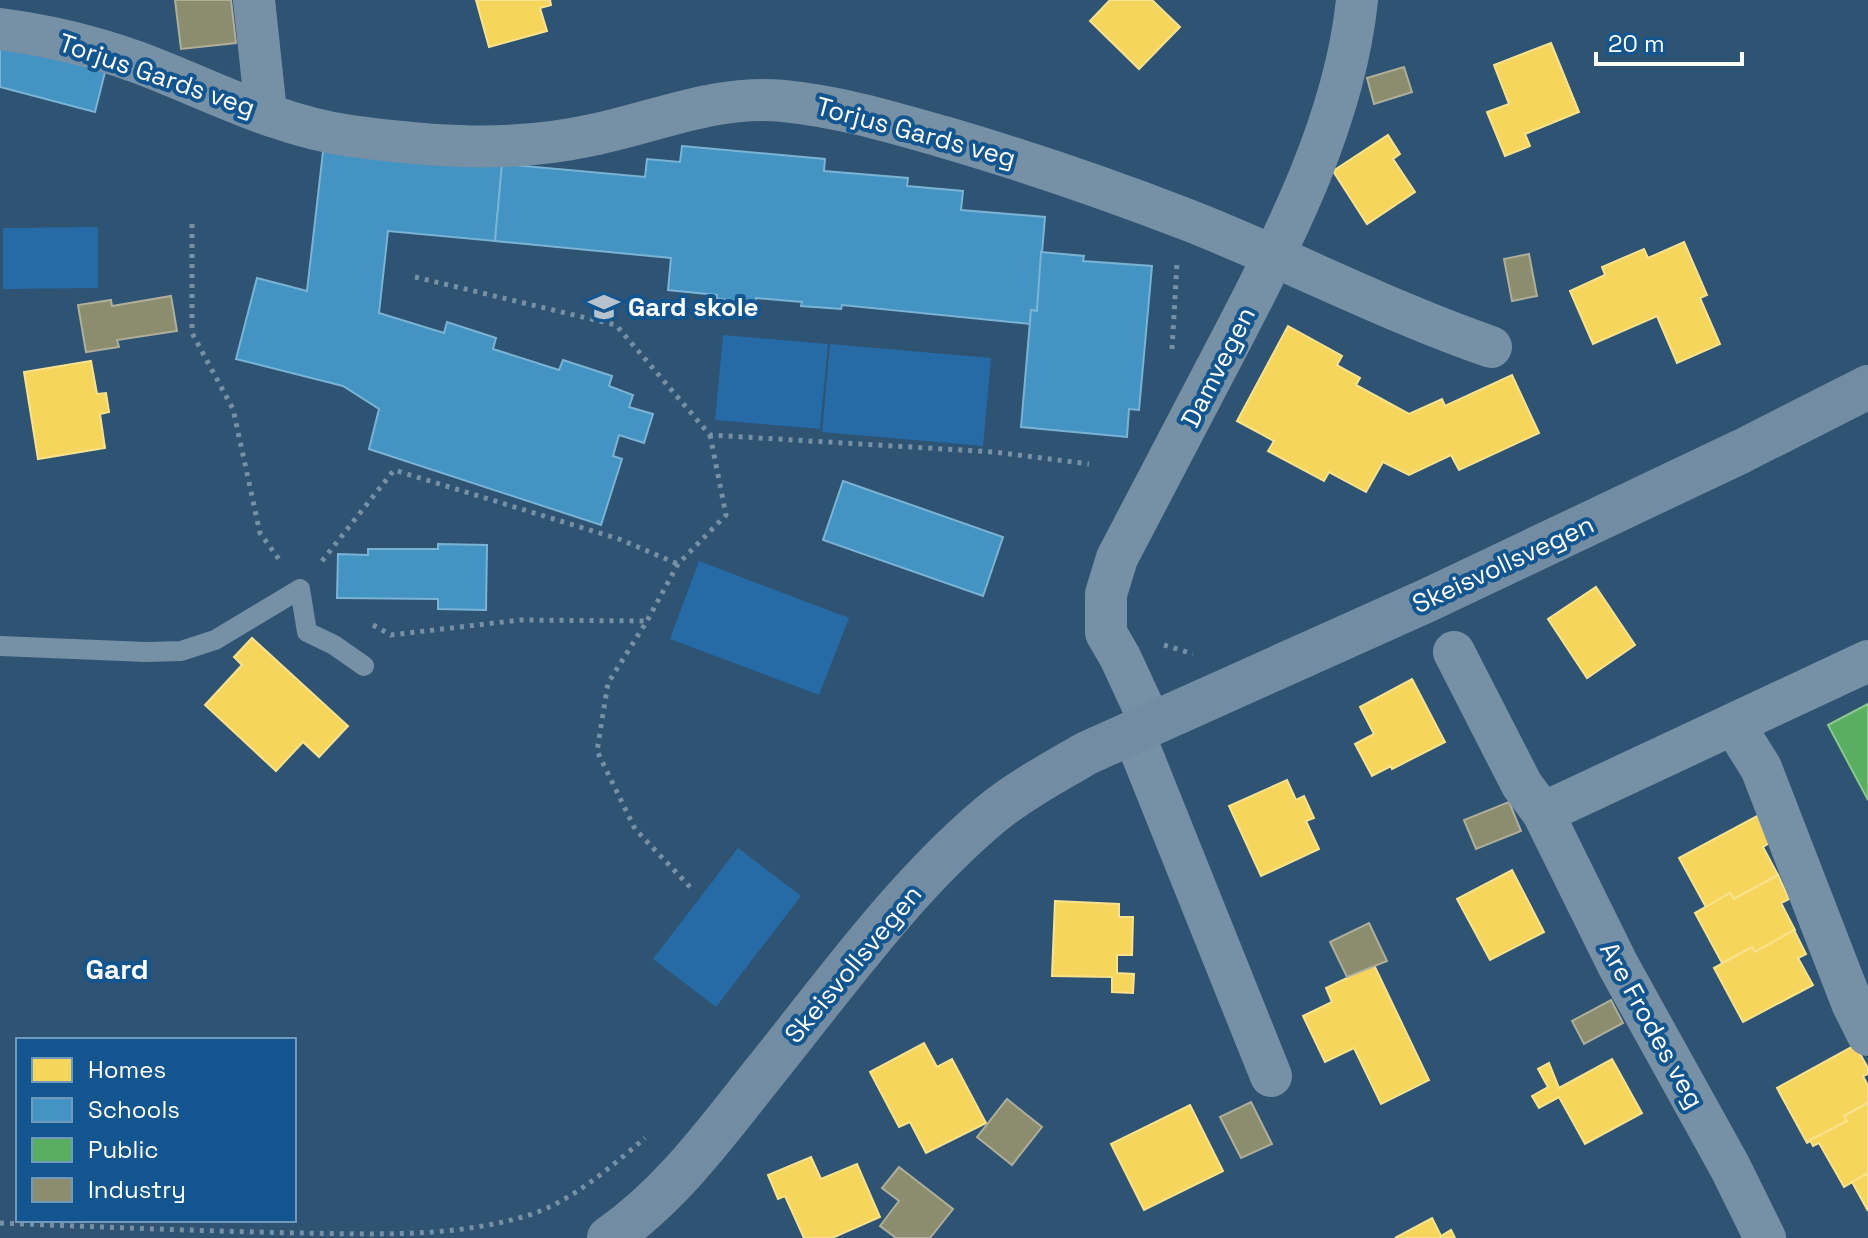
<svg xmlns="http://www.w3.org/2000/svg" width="1868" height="1238" font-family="'Space Grotesk',sans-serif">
	<rect width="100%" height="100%" fill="#2f5373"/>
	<g fill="#266ba6">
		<path d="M98,227V288L3,289V228Z"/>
		<path d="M723,335L828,344L820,429L715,420Z"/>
		<path d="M830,344L991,358L983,446L822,432Z"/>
		<path d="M699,561L849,618L819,695L670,639Z"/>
		<path d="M738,848L801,896L716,1007L653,959Z"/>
	</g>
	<g fill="#f6d55c" stroke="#f9e28d" stroke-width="2">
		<path d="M476,0H550L551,5L540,8L547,31L489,47Z"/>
		<path d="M1110,0H1152L1180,27L1139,69L1090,21Z"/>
		<path d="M1551,43L1579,112L1525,134L1530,146L1505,156L1487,112L1509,104L1494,65Z"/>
		<path d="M1388,135L1400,154L1393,159L1415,192L1367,224L1333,171Z"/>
		<path d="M1684,242L1707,295L1700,298L1720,344L1677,363L1657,316L1593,344L1570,291L1605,275L1602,267L1644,249L1648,258Z"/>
		<path d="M1288,326L1342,356L1337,365L1360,378L1356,385L1409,414L1442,399L1445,406L1512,375L1539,433L1459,470L1451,455L1409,475L1383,462L1366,492L1329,472L1324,481L1268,451L1274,441L1237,421Z"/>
		<path d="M91,361L97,394L106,393L109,412L100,414L105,448L38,459L24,372Z"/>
		<path d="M1596,587L1635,645L1587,678L1548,619Z"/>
		<path d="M252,638L348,726L319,757L303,742L276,771L205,705L242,665L234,657Z"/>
		<path d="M1412,679L1445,742L1392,769L1391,766L1372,776L1355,744L1374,734L1360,707Z"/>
		<path d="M1287,780L1296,800L1304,796L1314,818L1306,821L1319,849L1261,876L1229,806Z"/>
		<path d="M1757,816L1771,842L1763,847L1778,875L1734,899L1730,893L1706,907L1679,858Z"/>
		<path d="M1512,870L1544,932L1490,960L1457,899Z"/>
		<path d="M1778,875L1789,899L1781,903L1795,930L1755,952L1752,947L1722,963L1695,913L1730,893L1734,899Z"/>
		<path d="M1055,901L1119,904V917H1133L1132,955H1117V973L1134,974L1133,993L1112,992V977L1052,976Z"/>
		<path d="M1794,930L1806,954L1798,958L1813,985L1743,1022L1714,968L1752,947L1755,952Z"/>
		<path d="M1374,965L1429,1080L1381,1104L1354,1048L1325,1062L1303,1016L1332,1002L1326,988Z"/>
		<path d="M924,1043L937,1067L952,1059L986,1123L926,1153L910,1122L899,1127L870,1072Z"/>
		<path d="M1855,1045L1868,1068V1074L1863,1076L1868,1086V1103L1844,1116L1847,1121L1807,1143L1777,1088Z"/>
		<path d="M1612,1059L1642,1113L1585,1144L1559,1097L1539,1108L1532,1096L1548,1087L1538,1069L1549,1063L1559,1088Z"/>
		<path d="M1868,1103V1173L1844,1187L1819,1143L1813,1146L1810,1140L1847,1121L1844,1116Z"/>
		<path d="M1190,1105L1223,1171L1144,1210L1111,1144Z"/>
		<path d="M811,1157L821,1179L857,1164L880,1217L832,1238H804L785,1196L778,1199L768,1175Z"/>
		<path d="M1868,1173V1211L1852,1182Z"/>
		<path d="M1432,1218L1441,1236L1451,1230L1455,1238H1395Z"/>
	</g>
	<g fill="#4393c3" stroke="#7bb3d5" stroke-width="2">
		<path d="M0,41L106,68L95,112L0,87Z"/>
		<path d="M324,143L502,164L495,241L388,231L379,313L444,333L447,322L496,338L493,349L559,370L563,360L612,376L609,386L633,395L629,407L653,414L644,443L619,435L613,456L622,459L601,525L369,449L379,409L343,386L236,359L257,278L307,291Z"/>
		<path d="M682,146L825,159L824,171L908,178L907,186L963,191L961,210L1045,217L1037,311L1031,310L1030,324L842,305L841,309L801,306L802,302L756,298L755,302L717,299V295L668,290L671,258L495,241L502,164L645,177L647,159L680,162Z"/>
		<path d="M1041,252L1084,256L1083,261L1152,266L1139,410L1129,409L1127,437L1021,427L1031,310L1037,311Z"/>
		<path d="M843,481L1003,537L983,596L823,540Z"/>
		<path d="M438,544L487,545L486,610L438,609V599L337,598L338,554L368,555V549H438Z"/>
	</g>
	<path fill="#5aae61" stroke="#8cc690" stroke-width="2" d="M1868,704V800L1828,725Z"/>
	<g fill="#8c8c6e" stroke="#aeae9a" stroke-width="2">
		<path d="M175,0H231L236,43L181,49Z"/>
		<path d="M1404,67L1412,92L1374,104L1367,78Z"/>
		<path d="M1529,254L1537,296L1512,301L1504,259Z"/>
		<path d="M171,296L177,331L117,340L119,347L86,352L78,305L111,300L112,306Z"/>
		<path d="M1509,802L1521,831L1476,849L1464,820Z"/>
		<path d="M1369,923L1387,961L1347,977L1330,942Z"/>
		<path d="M1611,1000L1623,1023L1584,1044L1572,1021Z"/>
		<path d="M1007,1099L1042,1127L1012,1165L977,1137Z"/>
		<path d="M1251,1102L1272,1144L1241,1158L1220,1117Z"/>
		<path d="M899,1167L953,1209L930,1238H896L880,1226L899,1201L882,1188Z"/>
	</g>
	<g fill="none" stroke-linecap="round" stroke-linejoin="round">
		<g stroke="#7690a6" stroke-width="5" stroke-dasharray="4 6" stroke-linecap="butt">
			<path d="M192,224V333L233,409L260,533L281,562"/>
			<path d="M415,277L616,325L710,435L994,452L1089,464"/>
			<path d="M1172,349L1177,263"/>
			<path d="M322,561L394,470L619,539L678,564"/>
			<path d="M373,625L391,635L520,620L647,621"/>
			<path d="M1164,645L1193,654"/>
			<path d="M690,887L635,829L597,751L608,683L647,621L678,564L726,515L710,435"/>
			<path d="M0,1223C100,1227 199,1231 299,1233C375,1234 455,1238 529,1215C571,1202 612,1166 645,1138"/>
		</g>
		<path stroke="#7690a6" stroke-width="20" d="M0,646L146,652L181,651L215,640L300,589L307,632L334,645L364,666"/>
		<g stroke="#7690a6" stroke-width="42">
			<path d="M254,0L266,112"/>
			<path d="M0,29C46,35 93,46 137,62C207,88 276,126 351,136C433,147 511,153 592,135C656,122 717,94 784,101C841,107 888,121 944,137C1026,161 1108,189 1188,220C1290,260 1387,311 1491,347"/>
			<path d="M1454,652L1522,785L1543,813L1618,965L1730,1167L1765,1238"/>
			<path d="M1151,724L1120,657L1106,633V594L1117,558C1155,486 1193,414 1230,342C1285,237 1345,119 1357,0"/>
			<path d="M1734,725L1761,768L1852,1003L1868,1035"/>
			<path d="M1133,732L1271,1076"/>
			<path d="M1543,813L1868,661"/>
		</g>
		<path stroke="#728ca3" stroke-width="44" d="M609,1238C671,1195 715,1134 762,1075C834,986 902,889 990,815C1019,791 1054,772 1087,753L1428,600L1742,451L1868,387"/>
	</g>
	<defs>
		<symbol id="school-bare" viewBox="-9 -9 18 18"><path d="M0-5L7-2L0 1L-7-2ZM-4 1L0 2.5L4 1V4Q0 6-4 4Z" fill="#b6c3ce" stroke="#13558f" stroke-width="2.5" paint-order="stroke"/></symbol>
	</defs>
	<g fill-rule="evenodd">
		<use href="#school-bare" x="582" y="285" width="44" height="44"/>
	</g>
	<g text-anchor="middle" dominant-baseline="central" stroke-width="8" stroke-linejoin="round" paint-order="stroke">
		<g font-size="26" fill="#fff" stroke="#13558f">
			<text transform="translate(157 75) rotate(19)">Torjus Gards veg</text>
			<text transform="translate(916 132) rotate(15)">Torjus Gards veg</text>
			<text transform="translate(1218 367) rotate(-63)">Damvegen</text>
			<text transform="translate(1503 564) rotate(-25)">Skeisvollsvegen</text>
			<text transform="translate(853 964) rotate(-50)">Skeisvollsvegen</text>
			<text transform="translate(1652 1025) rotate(61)">Are Frodes veg</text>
		</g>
		<g font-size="26" font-weight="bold" fill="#fff" stroke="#13558f" text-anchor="start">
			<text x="628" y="307">Gard skole</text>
		</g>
		<g font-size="28" font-weight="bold" fill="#fff" stroke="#13558f">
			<text x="117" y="969">Gard</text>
		</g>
	</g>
	<rect x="16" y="1038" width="280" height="184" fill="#13558f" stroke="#7199bc" stroke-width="2"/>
	<rect x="32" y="1058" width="40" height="24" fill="#f6d55c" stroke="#7199bc" stroke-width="2"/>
	<text x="88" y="1078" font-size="24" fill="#ffffff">Homes</text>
	<rect x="32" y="1098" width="40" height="24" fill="#4393c3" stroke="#7199bc" stroke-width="2"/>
	<text x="88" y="1118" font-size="24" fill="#ffffff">Schools</text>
	<rect x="32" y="1138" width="40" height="24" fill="#5aae61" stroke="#7199bc" stroke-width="2"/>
	<text x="88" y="1158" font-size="24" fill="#ffffff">Public</text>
	<rect x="32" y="1178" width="40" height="24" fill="#8c8c6e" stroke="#7199bc" stroke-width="2"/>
	<text x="88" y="1198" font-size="24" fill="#ffffff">Industry</text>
	<path d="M1596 52v12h146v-12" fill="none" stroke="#ffffff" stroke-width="4"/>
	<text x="1608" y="52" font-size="24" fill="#ffffff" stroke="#13558f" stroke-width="6" paint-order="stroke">20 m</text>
</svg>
